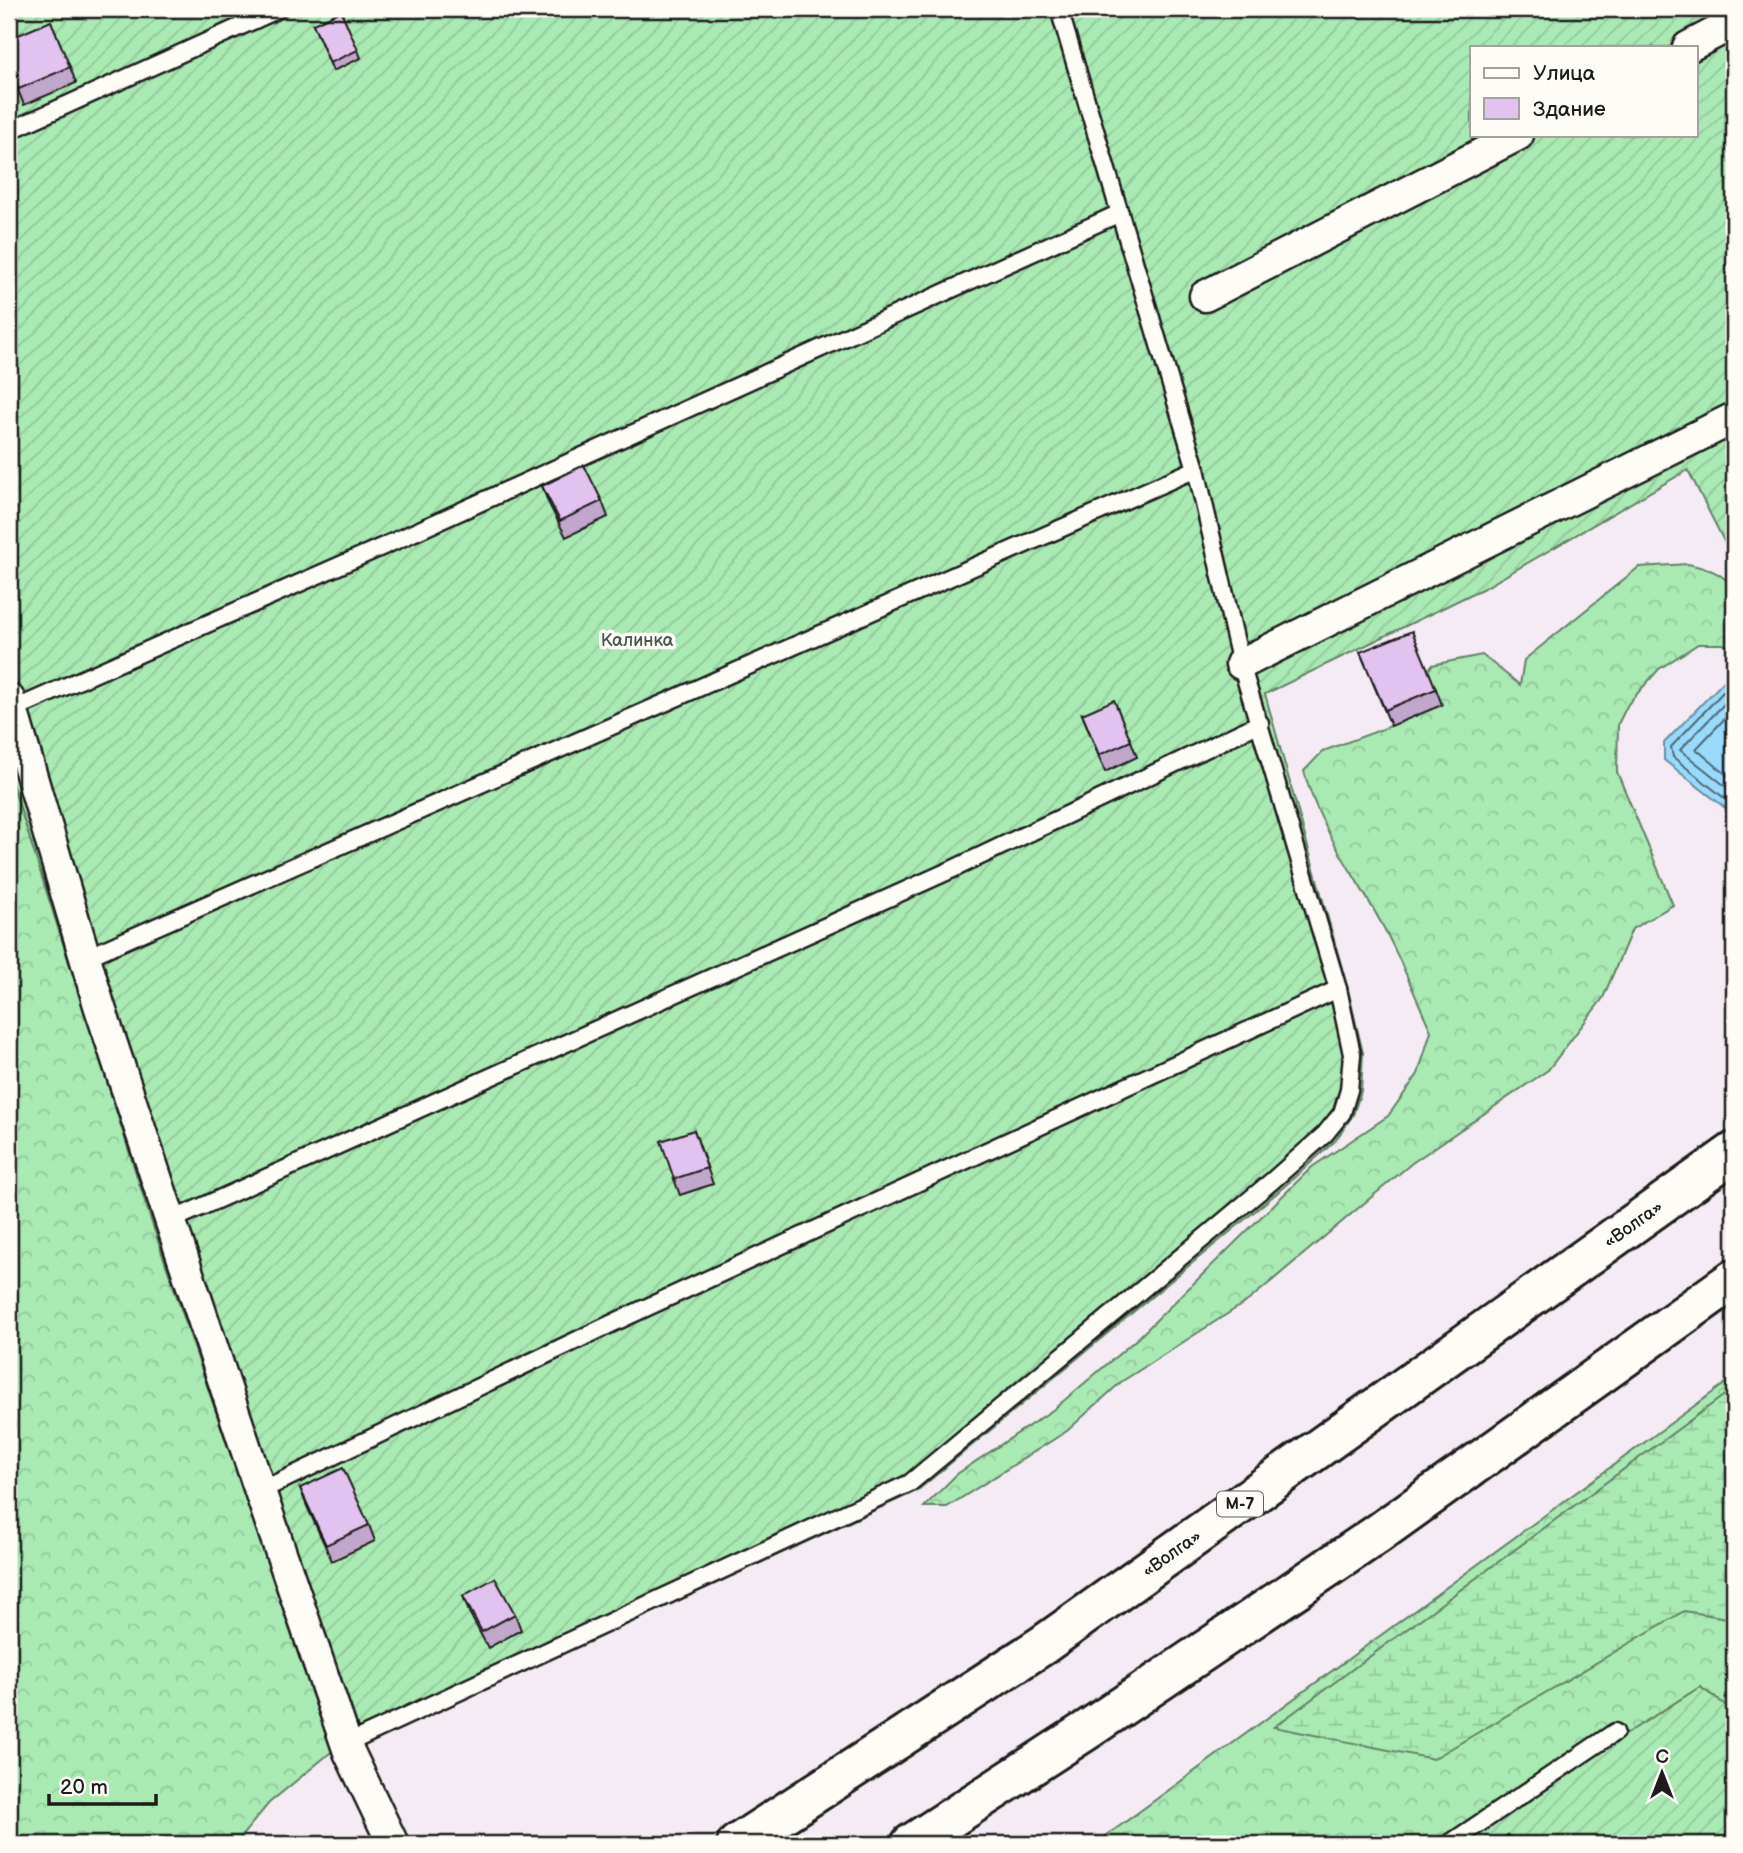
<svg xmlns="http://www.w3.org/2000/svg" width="1743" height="1853" font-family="'Balsamiq Sans',sans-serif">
	<defs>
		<pattern id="forest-crowns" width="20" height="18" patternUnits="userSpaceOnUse" patternTransform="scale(1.75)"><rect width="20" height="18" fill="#a9e9b2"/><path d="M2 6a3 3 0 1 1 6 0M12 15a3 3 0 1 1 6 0" fill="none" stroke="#91c798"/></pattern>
		<pattern id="wetland-marsh" width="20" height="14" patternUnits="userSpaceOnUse" patternTransform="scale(1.75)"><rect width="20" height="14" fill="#a9e9b2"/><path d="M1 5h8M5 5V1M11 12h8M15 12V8" fill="none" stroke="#91c798"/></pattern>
		<pattern id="garden-furrows" width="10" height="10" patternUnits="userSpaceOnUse" patternTransform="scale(1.75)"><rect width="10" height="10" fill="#a9e9b2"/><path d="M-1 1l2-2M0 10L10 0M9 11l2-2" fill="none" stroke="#91c798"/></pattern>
	</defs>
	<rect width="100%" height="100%" fill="#f5ebf4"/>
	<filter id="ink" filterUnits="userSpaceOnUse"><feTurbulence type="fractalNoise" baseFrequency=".0143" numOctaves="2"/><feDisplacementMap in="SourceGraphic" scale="14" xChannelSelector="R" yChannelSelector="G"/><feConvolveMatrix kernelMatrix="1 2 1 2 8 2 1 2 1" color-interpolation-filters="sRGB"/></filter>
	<g filter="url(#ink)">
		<g fill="url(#forest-crowns)" stroke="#628267" stroke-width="2">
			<path d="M1688,564C1706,568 1723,572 1734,589V649L1723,644H1698L1659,669L1628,704L1618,724L1617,772L1673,905L1632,929L1603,998L1548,1070L1412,1163L1249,1300L1121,1382L1067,1431L947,1507H924L957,1474L1054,1409L1139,1337L1312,1167L1388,1116L1418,1074L1431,1031C1414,994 1399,954 1379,919C1352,870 1318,826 1304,771L1323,751L1391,726L1432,665L1482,655L1520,685L1524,660L1639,567Z"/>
			<path d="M9,773L151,1220L303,1668L335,1749L269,1803L235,1844H9Z"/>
			<path d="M1734,1377V1711L1700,1687L1454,1844H1095Z"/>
		</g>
		<path fill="url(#wetland-marsh)" stroke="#628267" stroke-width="2" d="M1734,1388V1619L1684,1611L1433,1759L1274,1727Z"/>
		<g fill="url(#garden-furrows)" stroke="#628267" stroke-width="2" fill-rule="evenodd">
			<path d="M9,9H1734V561L1688,470L1486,587L1265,694L1347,986L1363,1053L1361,1091L1353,1115L1335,1141L1278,1192L917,1491L349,1752L335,1749L303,1668L151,1220L9,773ZM1472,47H1696V135H1472Z"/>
			<path d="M1700,1687L1734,1711V1844H1452Z"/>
		</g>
		<path fill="#9adafc" stroke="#688ea2" stroke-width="2" d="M1724,681L1734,689V807L1728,810L1664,760V743Z"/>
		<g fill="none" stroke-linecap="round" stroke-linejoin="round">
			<g stroke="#4e6876" stroke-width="2">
				<path d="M1734,694L1723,692L1671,747L1673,757L1728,801H1734"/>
				<path d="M1734,703H1725L1680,750L1734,793"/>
				<path d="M1734,713L1729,714L1696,749L1734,781"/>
			</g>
			<defs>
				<g id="service">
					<path d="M9,131L279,9"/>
					<path d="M12,710L395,541L1120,213"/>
					<path d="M85,958L1196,469"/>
					<path d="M170,1221L953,869L1260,723"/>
					<path d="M260,1491L615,1322L1338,989"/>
					<path d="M346,1744L910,1483L1272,1181L1325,1134L1342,1113L1349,1090L1352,1054L1338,989L1241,664L1196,469L1059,9"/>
					<path d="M1449,1844L1615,1732"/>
				</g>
				<g id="minor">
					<path d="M1688,47L1734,23"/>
					<path d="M1205,296L1518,135"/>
					<path d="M1241,664L1734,418"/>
					<path d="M9,699L99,1005L260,1491L349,1752L393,1844"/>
				</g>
				<g id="trunk">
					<path id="s1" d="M737,1844L1043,1645L1734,1152"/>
					<path d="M911,1844L1087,1730L1376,1535L1734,1279"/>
				</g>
			</defs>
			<use href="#service" stroke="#1c1c1c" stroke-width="21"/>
			<use href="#minor" stroke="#1c1c1c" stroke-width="35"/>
			<use href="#trunk" stroke="#1c1c1c" stroke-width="44"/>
			<use href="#service" stroke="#fdfcf7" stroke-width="16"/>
			<use href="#minor" stroke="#fdfcf7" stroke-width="30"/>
			<use href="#trunk" stroke="#fdfcf7" stroke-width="38"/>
		</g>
		<g fill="#c2a7cd" stroke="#1c1c1c" stroke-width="2">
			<path d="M313,24L358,50L361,58L333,71Z"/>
			<path d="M9,39L70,67L76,83L24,105L9,68Z"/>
			<path d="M542,486L602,501L608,517L566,537L548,502Z"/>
			<path d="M1360,652L1436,689L1442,705L1391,726Z"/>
			<path d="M1082,714L1131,741L1137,757L1105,772Z"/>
			<path d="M694,1130L713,1184L680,1195L674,1179Z"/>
			<path d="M300,1488L369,1525L375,1541L332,1561L306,1504Z"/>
			<path d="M463,1596L515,1614L521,1630L488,1648L469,1612Z"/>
		</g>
		<g fill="#e2c2ee" stroke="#1c1c1c" stroke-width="2">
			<path d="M341,11L358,50L330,63L313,24Z"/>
			<path d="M51,21L70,67L19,89L9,66V39Z"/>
			<path d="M584,465L602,501L560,521L542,486Z"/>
			<path d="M1412,631L1436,689L1385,710L1360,652Z"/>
			<path d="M1114,700L1131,741L1099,755L1082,714Z"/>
			<path d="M694,1130L707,1168L674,1179L661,1141Z"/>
			<path d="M343,1468L369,1525L326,1545L300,1488Z"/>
			<path d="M495,1578L515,1614L482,1632L463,1596Z"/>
			<path d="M1508,1835L1514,1844H1495Z"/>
		</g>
	</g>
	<g text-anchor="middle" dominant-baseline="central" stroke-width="7" stroke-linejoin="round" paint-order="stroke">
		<rect fill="#fdfcf7" stroke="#605f5e" stroke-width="2" x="1217" y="1491.5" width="46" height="25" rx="5"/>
		<g font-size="16" font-weight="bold" fill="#1c1c1c">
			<text x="1240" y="1504">М-7</text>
		</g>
		<g font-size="18" fill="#465a49" stroke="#fdfcf7">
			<text x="637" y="640">Калинка</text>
		</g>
		<g font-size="18" fill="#1c1c1c" stroke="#fdfcf7">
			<text stroke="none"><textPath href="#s1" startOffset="1090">«Волга»</textPath></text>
			<text stroke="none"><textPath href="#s1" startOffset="523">«Волга»</textPath></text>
		</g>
	</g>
	<rect width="1743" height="1853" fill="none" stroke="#fdfcf7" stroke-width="35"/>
	<rect x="18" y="18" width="1708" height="1818" fill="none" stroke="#1c1c1c" stroke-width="2.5" filter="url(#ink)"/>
	<rect x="1470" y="46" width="228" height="91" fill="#fdfcf7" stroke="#a3a29f" stroke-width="2"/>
	<rect x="1484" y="68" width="35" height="10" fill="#fdfcf7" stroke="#a3a29f" stroke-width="2"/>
	<text x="1533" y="80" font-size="21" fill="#1c1c1c">Улица</text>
	<rect x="1484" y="98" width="35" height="21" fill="#e2c2ee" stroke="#a3a29f" stroke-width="2"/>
	<text x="1533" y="116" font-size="21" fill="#1c1c1c">Здание</text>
	<g transform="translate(1662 1773)" stroke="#fdfcf7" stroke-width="5" paint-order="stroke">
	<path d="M0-5L12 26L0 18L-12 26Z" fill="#1c1c1c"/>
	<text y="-10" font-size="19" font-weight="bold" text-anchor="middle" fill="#1c1c1c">С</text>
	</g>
	<path d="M49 1794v10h107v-10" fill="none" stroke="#1c1c1c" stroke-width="3.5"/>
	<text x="60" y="1794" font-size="21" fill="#1c1c1c" stroke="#fdfcf7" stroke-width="5" paint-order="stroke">20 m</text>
</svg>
